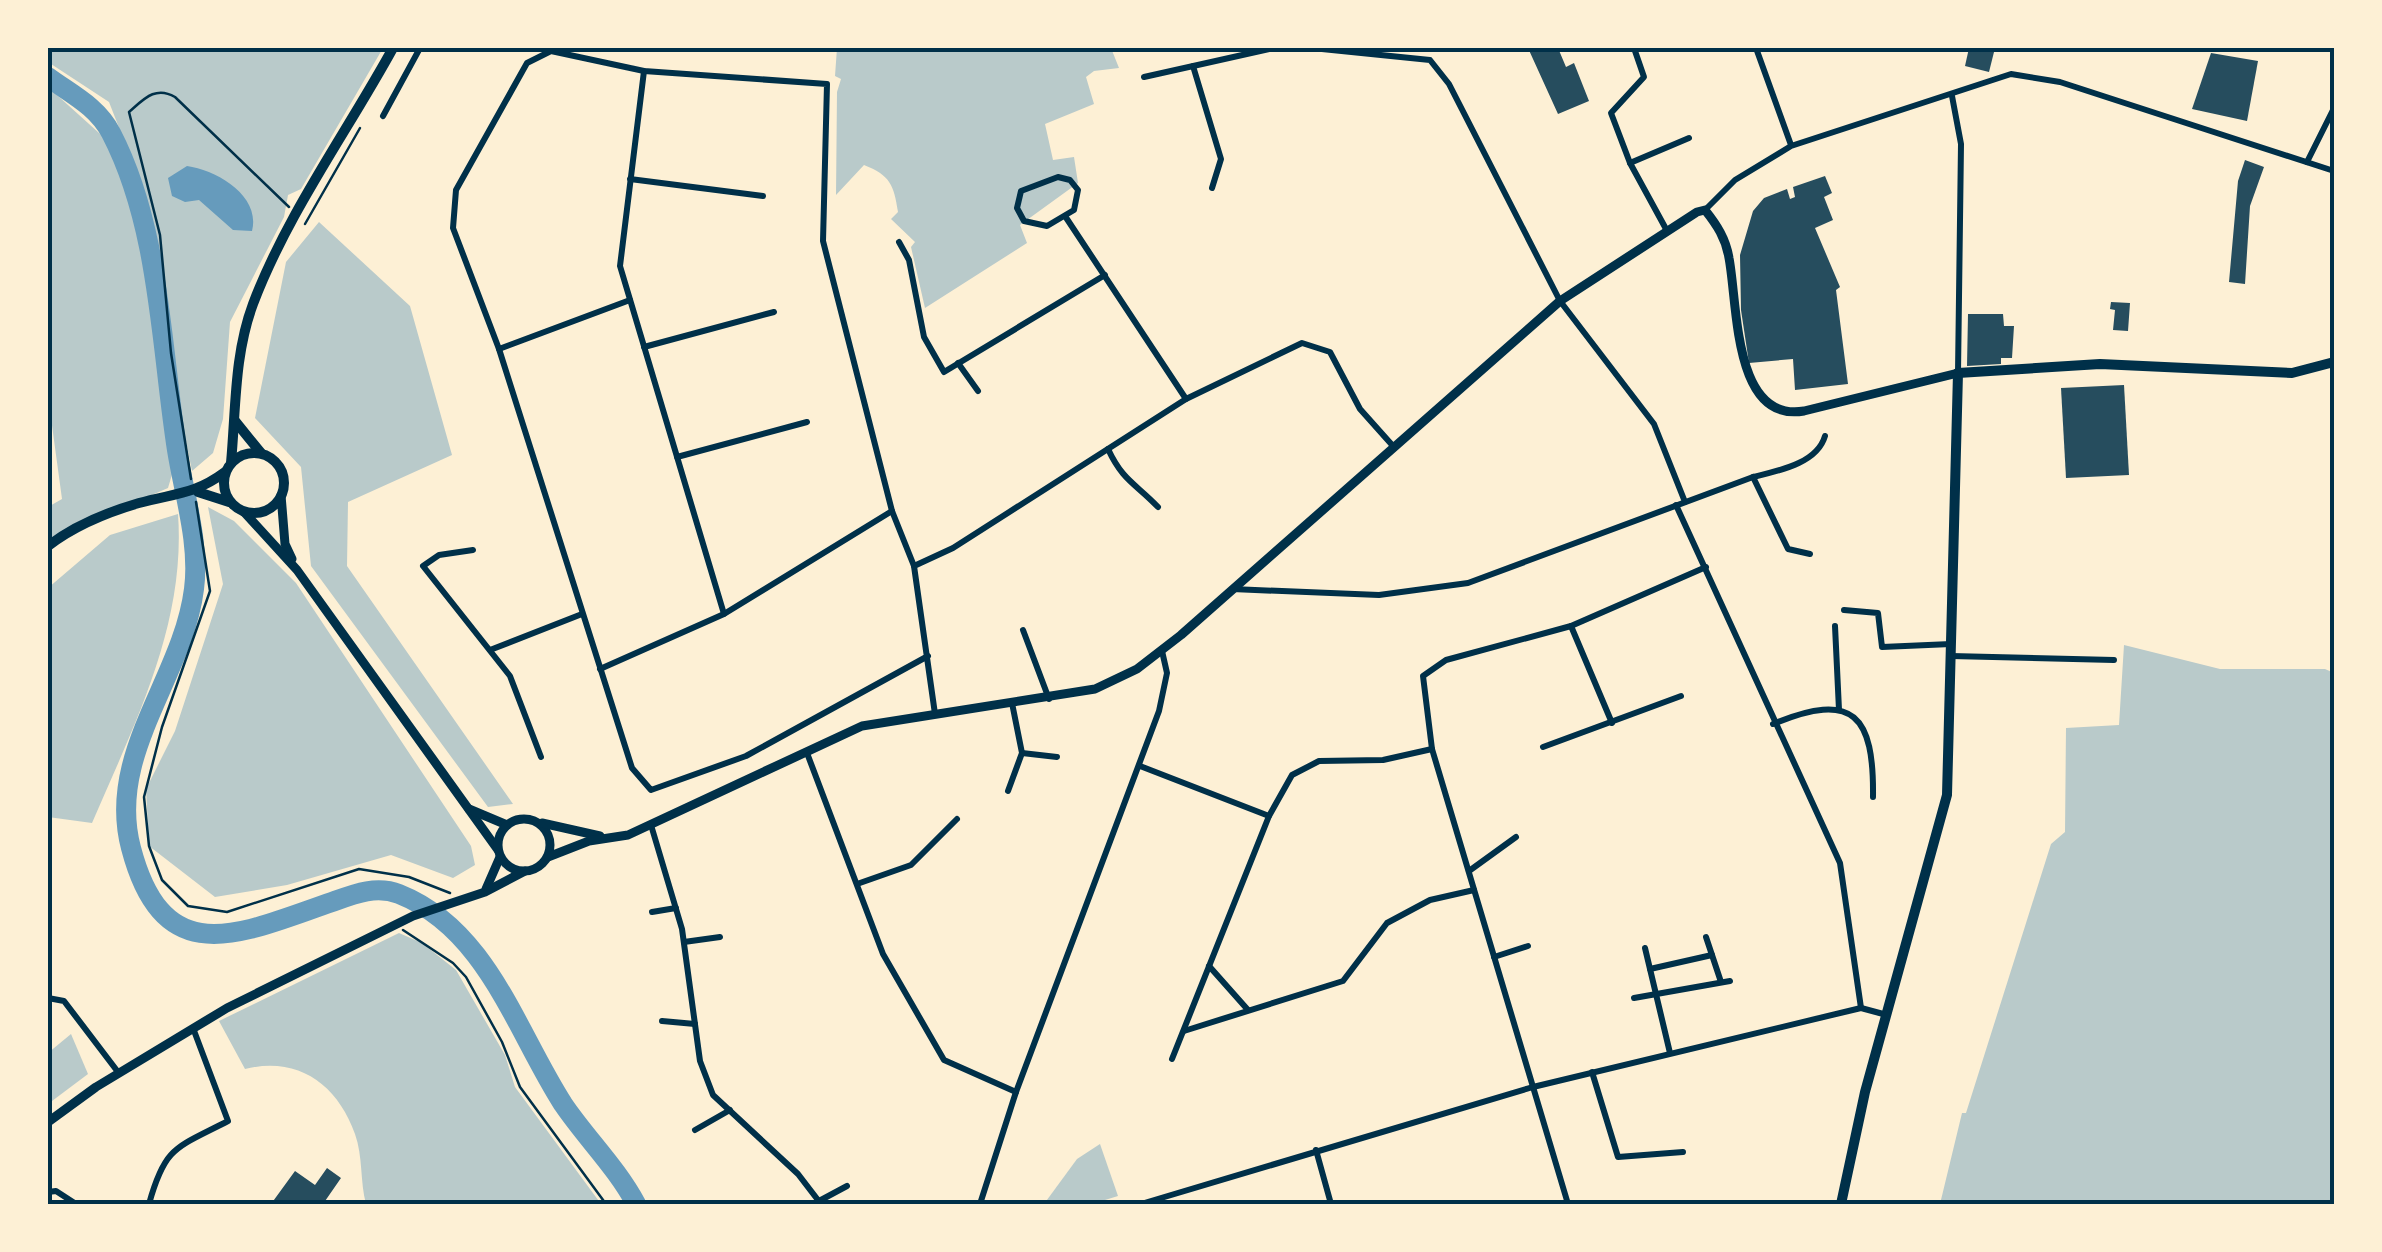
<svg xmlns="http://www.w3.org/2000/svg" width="2382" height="1252" font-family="Cabin,sans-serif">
	<rect width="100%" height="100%" fill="#fdf0d5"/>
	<g fill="#b9caca">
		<path d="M48,48H383L301,189L288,195L284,217L230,322L223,419L213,453L192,471L168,353L156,234L143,189L109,102L48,62Z"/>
		<path d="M837,48H1111L1119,68L1094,71L1086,77L1094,104L1045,124L1053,160L1074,157L1078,183L1020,225L1027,243L925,308L911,247L915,242L891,219L898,212C894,185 890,175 864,165L836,195L837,92L841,79L835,76Z"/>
		<path d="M48,87L119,151L158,322L178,454L168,488L94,520L48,547V507L62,499L48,396Z"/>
		<path d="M319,222L410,306L452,455L348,502L347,566L513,804L488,807L311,566L301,467L255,418L286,262Z"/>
		<path d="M208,507L234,521L296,583L471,846L475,865L453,878L391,855L287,885L215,897L149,846L146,789L175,731L223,584Z"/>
		<path d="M178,514C186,624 135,723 92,823L48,817V588L110,535Z"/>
		<path d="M2124,645L2220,669H2325L2334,673V1204H1940L1962,1113H1966L2051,844L2065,832L2066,728L2119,725Z"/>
		<path d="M399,933L422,943L456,970L505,1055L515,1087L601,1204H366C360,1182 363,1156 355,1134C337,1084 298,1056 245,1069L219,1021Z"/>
		<path d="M71,1034L88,1074L48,1104V1053Z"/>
		<path d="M1100,1144L1118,1196L1092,1204H1044L1077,1159Z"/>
	</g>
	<path fill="#669bbc" d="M187,166C217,170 261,196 252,231L233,230L199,200L185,202L172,196L168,178Z"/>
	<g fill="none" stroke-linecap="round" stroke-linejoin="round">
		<path stroke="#669bbc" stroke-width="20" d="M48,77C71,94 97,106 111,133C160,227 161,347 177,450C184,494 200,544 194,589C183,678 106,754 131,848C164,974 241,933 332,902C354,894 376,885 399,894C487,929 516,1031 563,1104C586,1138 617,1168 636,1204"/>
	</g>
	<g fill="#264d5e">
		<path d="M1528,48H1558L1566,67L1574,63L1589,101L1558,114Z"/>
		<path d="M1969,48H1995L1989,72L1965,66Z"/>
		<path d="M2211,53L2258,61L2247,121L2192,109Z"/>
		<path d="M2245,160L2264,167L2250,206L2245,284L2229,282L2238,181Z"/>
		<path d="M1825,176L1832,193L1824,197L1833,220L1815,228L1840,287L1836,290L1848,384L1795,390L1793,359L1749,363L1741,310L1740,255L1753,211L1764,198L1787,189L1790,199L1795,197L1793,187Z"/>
		<path d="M2111,302L2130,303L2128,331L2113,330L2115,310L2110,309Z"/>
		<path d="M1968,314H2003L2004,326H2014L2012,358H2001V364L1967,366Z"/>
		<path d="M2124,385L2129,475L2066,478L2061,388Z"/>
		<path d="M327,1168L341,1178L323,1204H271L295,1171L315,1185Z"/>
	</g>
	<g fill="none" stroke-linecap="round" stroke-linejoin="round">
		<g stroke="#003049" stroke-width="2.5">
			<path d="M305,224L360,128"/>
			<path d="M191,479L171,353L160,235L129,112C143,100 155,85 175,97L289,207"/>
			<path d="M196,502L210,591L162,727L144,797L149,846L162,880L188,906L227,912L359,869L409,877L450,893"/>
			<path d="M403,930L453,963L466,977L502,1042L520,1087L606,1204"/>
		</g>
		<g stroke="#003049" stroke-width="6">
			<path d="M1312,48L1430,60L1449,84L1560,301L1654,424L1685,502"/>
			<path d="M1634,48L1644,77L1611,113L1630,163L1666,229"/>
			<path d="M1756,48L1791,145"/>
			<path d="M1193,66L1221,159L1212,188"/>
			<path d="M644,71L620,266L724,614"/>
			<path d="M1144,77L1274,48"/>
			<path d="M1952,96L1961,144L1958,373"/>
			<path d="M383,116L420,48"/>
			<path d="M2307,162L2334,108"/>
			<path d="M1630,163L1689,138"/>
			<path d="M1058,177L1070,180L1078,190L1074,210L1047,226L1024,221L1017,208L1021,191Z"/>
			<path d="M630,179L763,196"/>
			<path d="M1705,210L1735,180L1791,146L2011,74L2060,82L2334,171"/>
			<path d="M1065,216L1186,399"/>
			<path d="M899,242L909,260L924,337L944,372L1105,275"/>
			<path d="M644,347L774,312"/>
			<path d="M499,349L630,300"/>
			<path d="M958,363L978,391"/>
			<path d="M1108,449C1123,481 1135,483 1158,507"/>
			<path d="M677,457L807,422"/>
			<path d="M1753,477L1788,549L1810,554"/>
			<path d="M1676,505L1840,863L1861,1008"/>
			<path d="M473,550L439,555L423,566L510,676L541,757"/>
			<path d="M914,566L953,548L1186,399L1302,343L1330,352L1360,409L1393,446"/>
			<path d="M1232,589L1379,595L1468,583L1753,477C1777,471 1817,464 1825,436"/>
			<path d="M1844,610L1878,613L1882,647L1951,644"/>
			<path d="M1571,626L1612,723"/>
			<path d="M1835,626L1839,710"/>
			<path d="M1023,630L1049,699"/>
			<path d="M490,650L582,614"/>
			<path d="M928,656L746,756L651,790L632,768L499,349L453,228L456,190L527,63L551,51L644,71L827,84L823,241L892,511L914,566L935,714"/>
			<path d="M1951,656L2114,660"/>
			<path d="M600,669L724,614L892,511"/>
			<path d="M1773,724C1854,690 1874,716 1873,797"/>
			<path d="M1543,747L1681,696"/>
			<path d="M807,753L883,954L944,1060L1016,1092"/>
			<path d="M1022,753L1057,757"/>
			<path d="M1140,766L1269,816"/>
			<path d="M1008,791L1022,753L1012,703"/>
			<path d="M651,825L682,929L700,1061L713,1095L798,1174L821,1204"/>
			<path d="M1469,871L1516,837"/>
			<path d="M857,884L911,865L957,819"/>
			<path d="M652,912L676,908"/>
			<path d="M1706,937L1721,982"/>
			<path d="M684,942L720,937"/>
			<path d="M1645,948L1670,1053"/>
			<path d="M1494,957L1528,946"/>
			<path d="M1209,966L1248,1010"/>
			<path d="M1650,969L1712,955"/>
			<path d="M48,998L64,1001L118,1072"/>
			<path d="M1634,998L1730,981"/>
			<path d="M662,1021L695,1024"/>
			<path d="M1184,1031L1343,981L1387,923L1430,900L1474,890"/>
			<path d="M1172,1059L1269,816L1292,775L1319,761L1383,760L1432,749"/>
			<path d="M1592,1072L1618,1157L1683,1152"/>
			<path d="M695,1130L730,1110"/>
			<path d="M1316,1150L1331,1204"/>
			<path d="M48,1192L56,1191L76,1204"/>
			<path d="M819,1201L847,1186"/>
			<path d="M149,1204C165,1146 176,1148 228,1121L193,1028"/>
			<path d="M980,1204L1016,1092L1159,711L1167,673L1162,651"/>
			<path d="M1141,1204L1533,1087L1861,1008L1887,1015"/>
			<path d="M1568,1204L1432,749L1423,676L1446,660L1571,626L1706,567"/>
		</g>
		<g stroke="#003049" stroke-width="9">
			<path d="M281,495L285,544L292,559"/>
			<path d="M244,512L297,570L498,850"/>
			<path d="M469,809L507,825"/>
			<circle cx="524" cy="845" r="26"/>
			<path d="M542,823L600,836"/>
			<path d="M548,857L589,841L628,835L862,726L1095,689L1137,669L1181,635L1560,301L1697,212L1705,210C1717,225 1726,239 1729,258C1738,305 1733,423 1804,411L1958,373"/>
			<path d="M486,889L500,857"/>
			<path d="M48,1122L96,1087L227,1008L413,916L485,892L525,871"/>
		</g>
		<g stroke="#003049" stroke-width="10">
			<path d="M235,421L261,453"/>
			<circle cx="254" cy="483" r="30"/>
			<path d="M231,463C236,409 234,355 253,304C287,214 347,132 393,48"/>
			<path d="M198,492L229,502"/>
			<path d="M48,546C74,526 108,512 139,503C175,493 194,495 225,472"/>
			<path d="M1841,1204L1865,1092L1947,795L1958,373L2100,364L2292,373L2334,362"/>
		</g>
	</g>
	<rect width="2382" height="1252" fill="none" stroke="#fdf0d5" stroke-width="100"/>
	<rect x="50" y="50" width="2282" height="1152" fill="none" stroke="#003049" stroke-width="4"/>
</svg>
